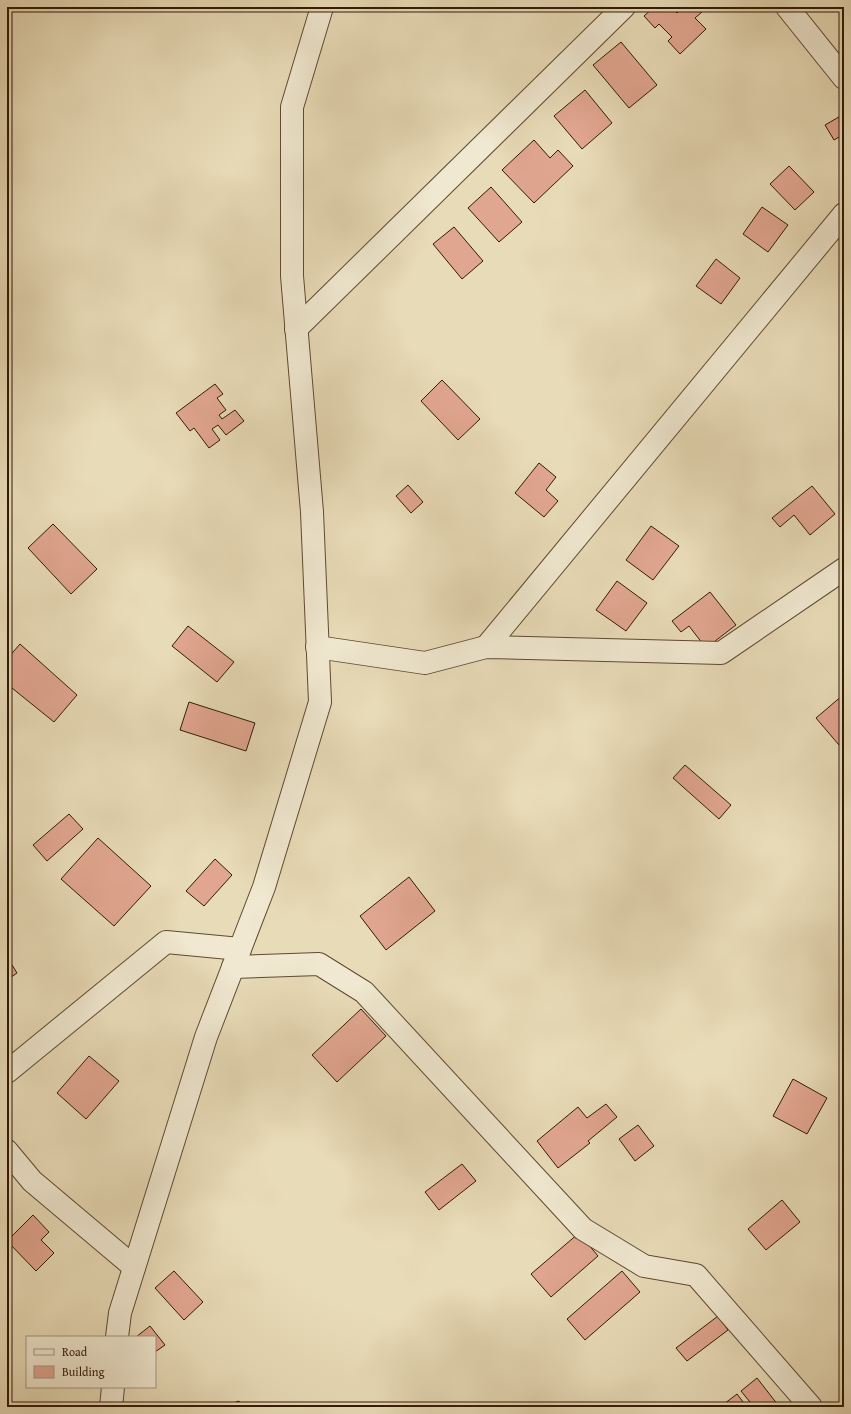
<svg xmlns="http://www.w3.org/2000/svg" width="851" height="1414" font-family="'Gentium Book Plus',serif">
	<rect width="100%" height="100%" fill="#e8dbb7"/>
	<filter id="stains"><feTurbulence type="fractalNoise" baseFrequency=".005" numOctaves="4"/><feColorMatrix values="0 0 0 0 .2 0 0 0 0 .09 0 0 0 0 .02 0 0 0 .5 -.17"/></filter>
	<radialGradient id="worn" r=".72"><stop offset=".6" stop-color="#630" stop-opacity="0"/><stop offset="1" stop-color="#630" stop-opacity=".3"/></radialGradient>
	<g fill="#e1a690" stroke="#311a06">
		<path d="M654,7H671L677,13L683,7H697L702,12L695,18L706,29L680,54L668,41L672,37L659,24L655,28L644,16Z"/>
		<path d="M621,42L657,85L629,108L593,65Z"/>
		<path d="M585,90L612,123L582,149L554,116Z"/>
		<path d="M844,114V134L834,140L825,125Z"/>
		<path d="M534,140L550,158L558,150L573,166L534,203L502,170Z"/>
		<path d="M789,166L814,192L795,210L770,184Z"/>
		<path d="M491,187L522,222L499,242L468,208Z"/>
		<path d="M762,207L788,225L768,252L743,234Z"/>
		<path d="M454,227L483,261L462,279L433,244Z"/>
		<path d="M716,259L740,278L721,304L696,286Z"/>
		<path d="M442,380L480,419L458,440L421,401Z"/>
		<path d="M215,384L223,394L217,398L226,410L219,415L222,419L235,410L244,421L226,435L218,425L212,429L220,440L209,448L194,428L190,431L176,413Z"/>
		<path d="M539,463L556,477L546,490L558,501L544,517L515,493Z"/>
		<path d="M408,485L423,502L411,513L396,496Z"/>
		<path d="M812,486L835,514L810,535L794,515L780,527L772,518Z"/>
		<path d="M53,524L97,569L71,594L28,548Z"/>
		<path d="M651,526L679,546L653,580L626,560Z"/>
		<path d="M617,581L647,603L626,631L596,610Z"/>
		<path d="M710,592L736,625L706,648L689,626L681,632L672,621Z"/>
		<path d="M188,626L234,662L217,682L172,646Z"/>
		<path d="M20,644L77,695L54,722L7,684V659Z"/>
		<path d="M843,695L844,740L839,745L816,718Z"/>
		<path d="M189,702L255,723L246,751L180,730Z"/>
		<path d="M685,765L731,805L719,819L673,778Z"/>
		<path d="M69,814L83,829L47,861L33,845Z"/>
		<path d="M98,838L151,886L114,926L61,879Z"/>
		<path d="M215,859L232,875L204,906L186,891Z"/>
		<path d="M409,877L435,911L386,950L360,916Z"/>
		<path d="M7,957L17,973L7,980Z"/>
		<path d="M361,1009L386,1036L337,1082L312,1055Z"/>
		<path d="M89,1056L119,1081L86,1119L57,1093Z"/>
		<path d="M793,1079L827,1098L807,1134L773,1116Z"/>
		<path d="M606,1104L617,1117L588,1141L590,1143L558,1168L537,1141L578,1107L587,1118Z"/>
		<path d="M638,1125L654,1146L635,1161L619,1139Z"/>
		<path d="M462,1164L476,1181L439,1210L425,1192Z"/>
		<path d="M782,1200L800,1222L766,1250L748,1229Z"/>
		<path d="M33,1215L49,1232L41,1240L54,1253L36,1271L7,1241Z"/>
		<path d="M579,1233L598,1256L551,1297L531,1274Z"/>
		<path d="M174,1271L203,1302L184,1320L155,1288Z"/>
		<path d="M622,1271L640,1292L585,1340L567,1319Z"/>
		<path d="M718,1316L728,1330L687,1361L676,1348Z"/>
		<path d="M150,1326L165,1345L155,1352V1337H136Z"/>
		<path d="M757,1378L778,1405L775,1407H754L741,1391Z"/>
		<path d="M737,1394L747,1407H720Z"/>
		<path d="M239,1401L241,1407H222Z"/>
	</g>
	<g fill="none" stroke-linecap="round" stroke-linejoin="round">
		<defs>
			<g id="minor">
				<path d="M787,7L844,78"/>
				<path d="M296,329L624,7"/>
				<path d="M317,647L425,663L486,647L721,653L844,569"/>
				<path d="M486,647L844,214"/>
				<path d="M233,967L319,964L364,992L583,1229L644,1266L696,1275L811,1407"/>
				<path d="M7,1072L166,942L240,949"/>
				<path d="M7,1151L32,1181L134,1267"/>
				<path d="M117,1337L120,1313L206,1037L264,887L320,702L312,512L292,276V107L322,7"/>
				<path d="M111,1407L113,1387"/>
			</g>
		</defs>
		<use href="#minor" stroke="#5f4a32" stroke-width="24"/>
		<use href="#minor" stroke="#f0e8d0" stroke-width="22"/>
	</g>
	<rect width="851" height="1414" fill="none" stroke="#e8dbb7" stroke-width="24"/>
	<rect x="8" y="8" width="835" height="1398" fill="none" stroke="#311a06" stroke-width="2"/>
	<rect x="12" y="12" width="827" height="1390" fill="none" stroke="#311a06"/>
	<rect x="26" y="1336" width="130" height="52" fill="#f0e8d0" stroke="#a4967f"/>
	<rect x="34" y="1349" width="20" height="6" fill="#f0e8d0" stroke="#a4967f"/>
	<text x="62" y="1356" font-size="12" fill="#311a06">Road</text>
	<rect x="34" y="1366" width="20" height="12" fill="#e1a690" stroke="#a4967f"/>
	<text x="62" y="1376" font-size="12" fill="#311a06">Building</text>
	<rect width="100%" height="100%" filter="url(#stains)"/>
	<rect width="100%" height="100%" fill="url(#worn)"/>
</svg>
